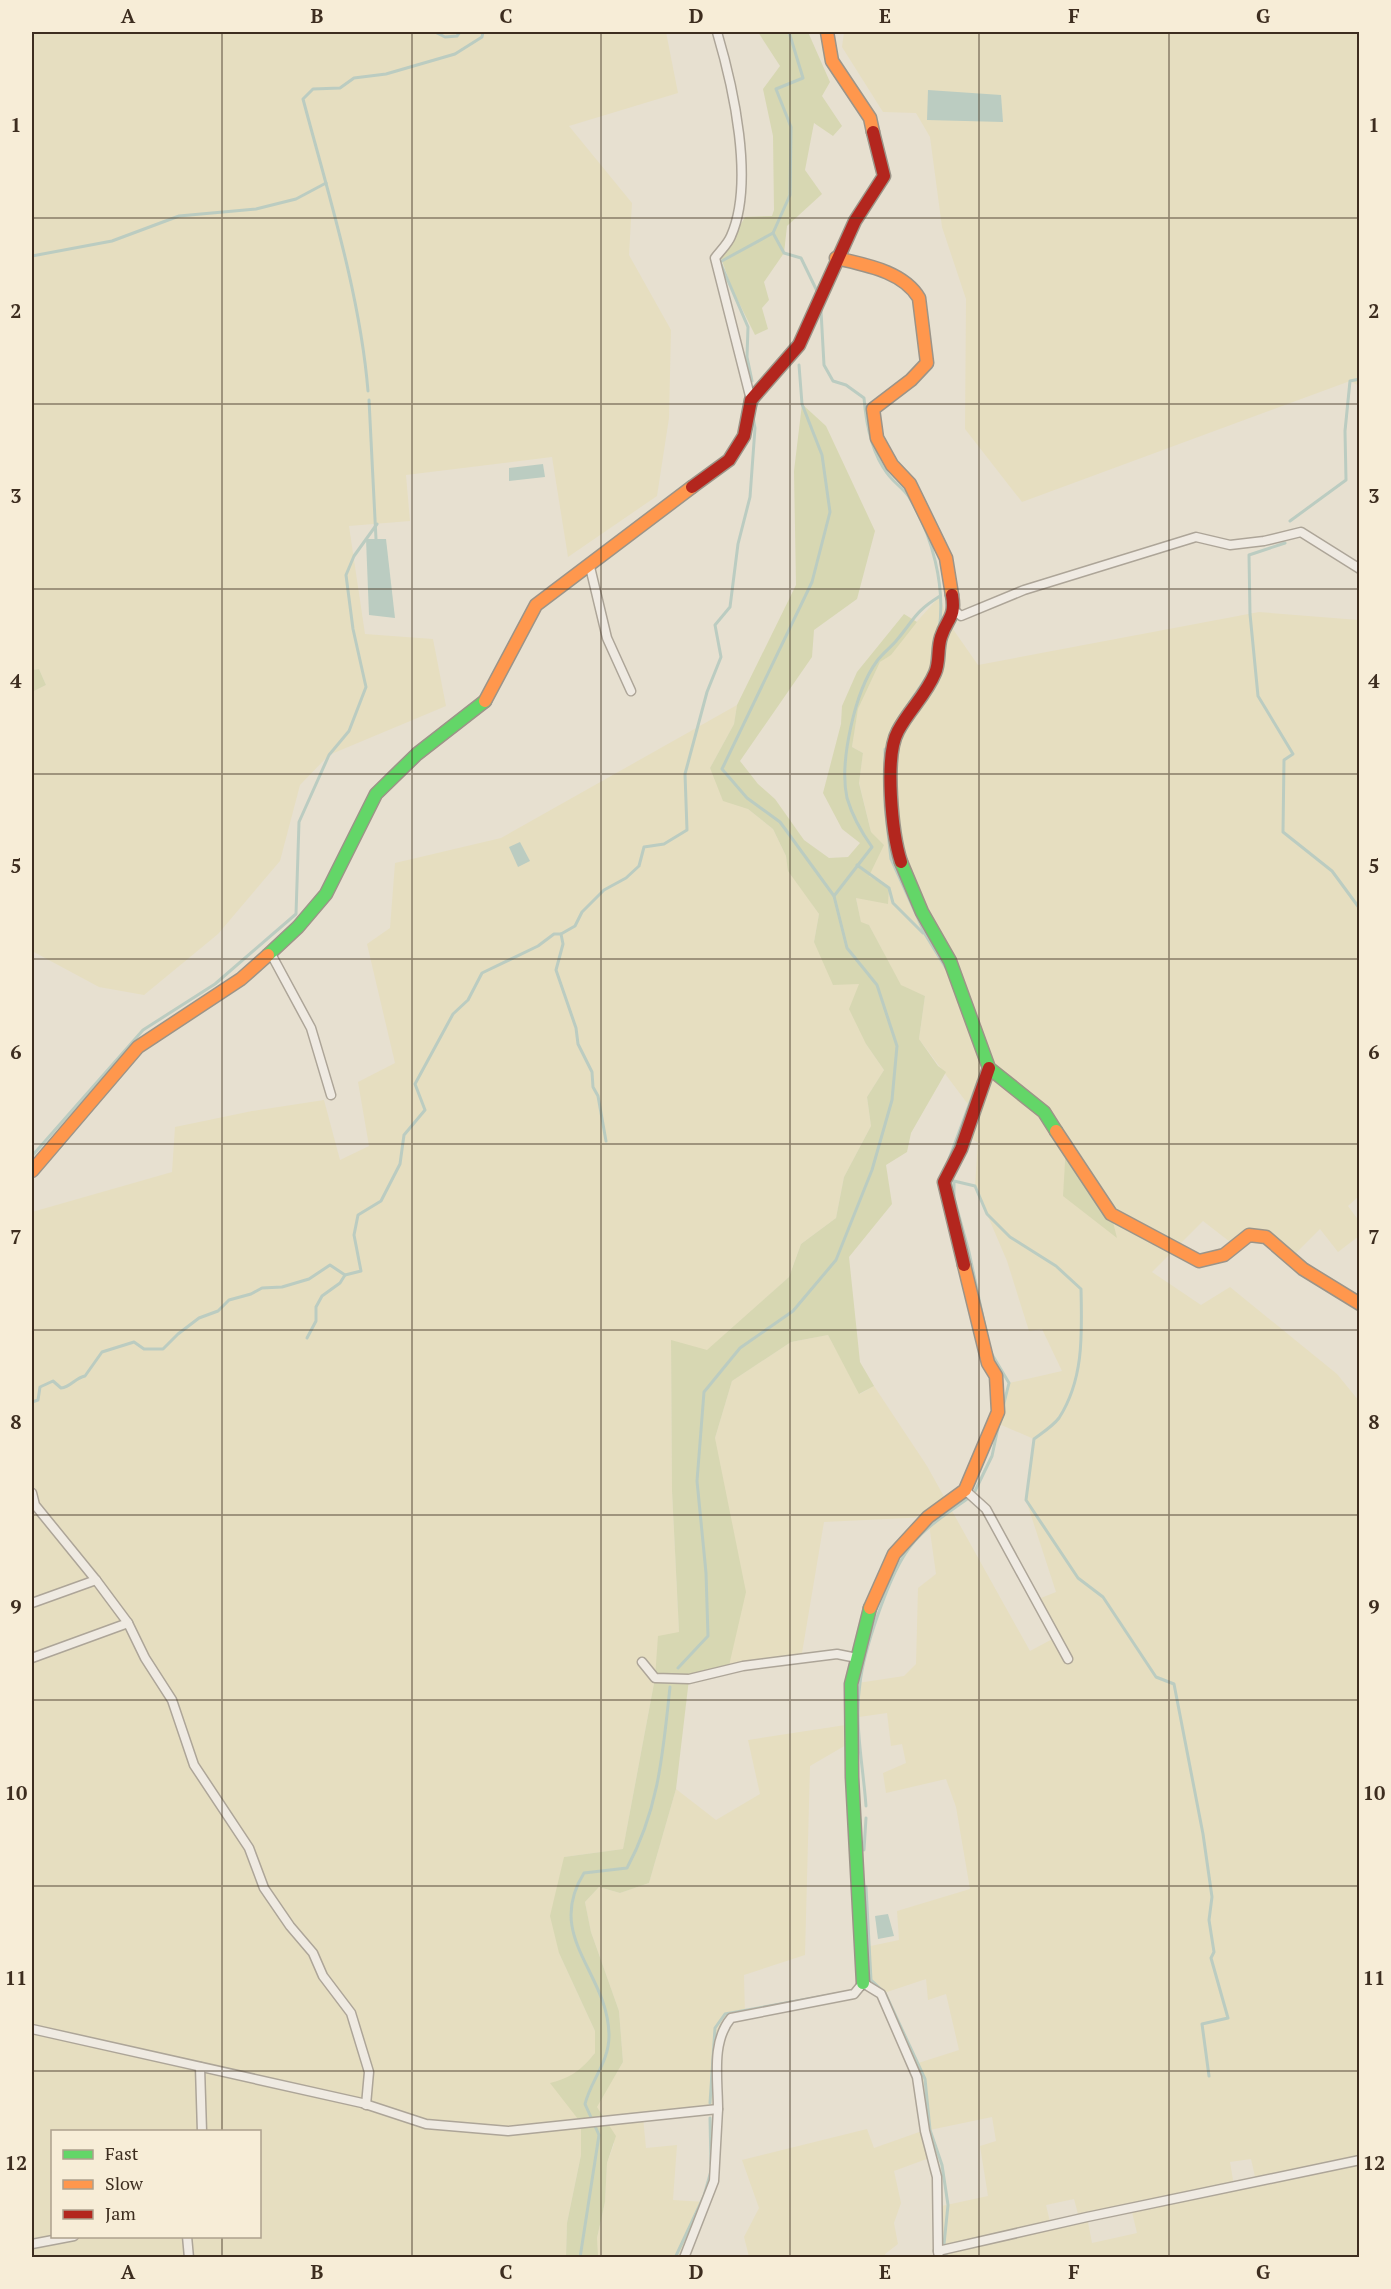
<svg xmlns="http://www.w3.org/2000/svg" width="1391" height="2289" font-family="'PT Serif',serif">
	<rect width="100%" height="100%" fill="#e7e0d0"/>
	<g fill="#e6dec0" fill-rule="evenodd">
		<path d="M32,32H666L678,93L569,126L632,203L629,255L671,330L669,418L657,496L568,557L552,457L406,475L410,521L349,526L365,634L433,639L446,706L329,755L300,785L280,861L218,934L144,995L99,987L32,951V692L46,685L39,669L32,670Z"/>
		<path d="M844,32H1359V386L1350,381L1022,502L965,429L966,299L942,227L930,137L916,113L883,112L842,47Z"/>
		<path d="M940,596L948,622L978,665L1259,612L1359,620L1360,1195L1348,1206L1359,1221V1236L1338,1252L1320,1229L1291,1258L1266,1237L1234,1245L1203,1221L1152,1272L1201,1305L1230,1287L1337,1374L1359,1401V2257H939L937,2207L988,2196L980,2146L996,2141L992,2117L925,2131L932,2157L894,2171L901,2203L894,2223L898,2244L885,2254L886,2257H749L744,2237L759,2208L742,2160L867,2129L874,2148L925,2130L912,2065L959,2050L946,1994L928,2000L926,1979L881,1994L863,1983L861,1948L899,1940L897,1911L970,1889L956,1807L946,1779L886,1793L883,1773L906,1763L902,1744L891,1746L887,1713L852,1718L851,1684L904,1676L916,1664L918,1588L936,1574L928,1517L824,1522L801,1659L728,1670L715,1438L732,1381L791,1342L828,1335L860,1394L874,1386L927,1466L1030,1651L1058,1636L1041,1598L1056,1592L1026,1500L1034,1439L999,1424L1009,1383L1062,1371L1042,1329L1029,1331L1007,1261L975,1186L978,1143L971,1138L973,1111L919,1039L925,996L901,986L869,925L861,923L856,897L869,876L871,832L859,782L863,753L852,747L858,709L880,662ZM1251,2159L1256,2181L1234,2186L1230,2162ZM1074,2199L1079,2218L1051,2226L1046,2205ZM1131,2208L1137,2233L1092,2243L1087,2217Z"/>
		<path d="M737,705L734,724L710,768L748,809L773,829L786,856L789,871L819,914L814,942L859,984L866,1044L884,1070L867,1097L871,1126L844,1177L836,1218L801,1244L789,1277L707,1351L671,1341L672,1491L679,1633L655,1678L623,1849L564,1857L559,1953L595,2031V2053L580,2071L568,2079L581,2123V2155L567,2223L566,2257L32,2258V1212L172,1172L175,1127L252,1111L324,1100L340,1160L369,1146L358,1082L395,1063L367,944L390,928L395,863L501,838ZM52,2132H260V2236H52Z"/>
		<path d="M852,1724L853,1741L810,1766L805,1955L744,1975L745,2015L731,2018L721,2030L718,2109L643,2117L646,2148L677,2145L673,2200L706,2202L684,2257H597V2238L605,2202L607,2163L614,2144L608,2121L596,2107L623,2062L619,2011L591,1932L585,1902L599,1887L620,1893L649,1883L676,1789L716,1820L760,1794L748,1740Z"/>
	</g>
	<g fill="#d7d7b2">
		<path d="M758,32H808L830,82L822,96L842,126L833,136L814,123L805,170L822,194L787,226L784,253L764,282L769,300L762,308L768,329L755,335L733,291L721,258L745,217L772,216L774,210L773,136L763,89L780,66Z"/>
		<path d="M802,404L826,426L875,531L857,599L814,630L812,657L740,761L758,784L775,799L804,840L829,858L848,857L860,843L842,829L823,793L841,724L842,706L857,672L904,614L917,622L891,655L880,662L858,709L852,747L863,753L859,783L871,832L884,845L869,876L889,888L888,904L856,898L861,922L869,925L901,985L925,996L919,1039L938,1066L946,1072L911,1133L907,1152L886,1165L892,1204L849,1257L860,1362L874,1386L859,1394L828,1335L791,1342L732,1381L715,1438L746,1592L728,1670L689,1679L676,1789L649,1883L620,1893L599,1887L585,1902L591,1932L619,2011L623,2062L597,2107L616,2136L607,2163L605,2202L597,2238L598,2256L566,2257L567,2223L581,2155V2123L550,2083C571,2078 581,2070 595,2053V2031L559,1953L550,1916L564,1857L623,1849L655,1678L658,1636L679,1632L672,1491L671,1340L707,1350L789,1277L801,1244L836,1218L844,1177L871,1126L867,1097L884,1070L866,1044L849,1009L859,984L833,985L814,942L819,914L788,871L786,856L773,829L748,809L723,801L710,768L734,724L737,705L796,585L794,471Z"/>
		<path d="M39,669L46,685L32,692V670Z"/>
		<path d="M1066,1145L1111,1214L1117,1238L1063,1196Z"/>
	</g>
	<g fill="#bbccc1">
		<path d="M928,90L1001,95L1003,122L927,120Z"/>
		<path d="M543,464L545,477L509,481V468Z"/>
		<path d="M366,539H386L395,618L369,615Z"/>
		<path d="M520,842L530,861L518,867L509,847Z"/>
		<path d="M888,1914L894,1936L878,1939L875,1916Z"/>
	</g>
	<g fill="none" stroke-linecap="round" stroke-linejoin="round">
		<g stroke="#bbccc1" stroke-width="3">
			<path d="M435,32L445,37L457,36L460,32"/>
			<path d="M773,233L784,253L801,258L817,291"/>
			<path d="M32,256L112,241L179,216L256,209L296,199L326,183"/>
			<path d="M821,311L824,365L833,381L846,385L864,398C866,423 871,452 887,473C893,482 903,488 909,497C932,534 946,587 939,630"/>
			<path d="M752,381L747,357L748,327L720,262L773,233L790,195L791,127L776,89L803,78L789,32"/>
			<path d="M368,391C360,294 328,193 303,99L313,89L340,88L354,78L386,74L455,54L482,37L483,32"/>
			<path d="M369,400L376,539"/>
			<path d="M754,411L759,397"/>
			<path d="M1290,521L1346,480L1345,431L1350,381L1360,379"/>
			<path d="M1285,543L1249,555L1250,614L1258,696L1293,754L1284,760L1283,832L1332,871L1360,909"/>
			<path d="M894,726L930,672"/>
			<path d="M885,749V806L891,859L925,934L946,968"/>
			<path d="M857,865L889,888L893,903L923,933"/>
			<path d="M834,896L872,847C862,833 852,815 847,798C839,762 855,691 877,661C882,654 890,648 896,641C915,619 913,613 940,596"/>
			<path d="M561,934L563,944L556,970L576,1028L578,1044L592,1072L593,1087L598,1096L606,1141"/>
			<path d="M32,1156L143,1030L215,984L296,914L299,822L329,755L349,731L366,687L353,629L346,575L354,556L377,524"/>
			<path d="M949,1159L978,1081"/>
			<path d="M985,1327L969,1252L954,1198V1181L975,1186L987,1214L1010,1237L1056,1266L1081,1289C1082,1334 1084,1379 1059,1418C1053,1426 1042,1433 1034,1439L1026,1500L1078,1578L1103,1597L1156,1677L1174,1684L1203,1834L1212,1897L1209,1920L1214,1952L1211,1958L1228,2018L1202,2024L1209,2076"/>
			<path d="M307,1338L316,1321V1307L322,1296L340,1283L345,1275"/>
			<path d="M990,1351L1009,1383L1003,1407"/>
			<path d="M32,1402L38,1400L40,1387L53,1381L61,1388C71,1387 75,1378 85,1376L102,1352L134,1342L144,1349H163L178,1334L199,1318L218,1311L229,1300L251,1294L262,1288L282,1287L309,1279L330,1265L345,1275L361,1271L354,1235L358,1215L381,1201L400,1164L404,1135L425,1110L415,1084L453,1014L468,1000L482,973L538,946L554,934H561L575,926L582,912L604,890L626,878L639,866L644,847L664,844L687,830L685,774L707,692L721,657L715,625L730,607L738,544L750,497L755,428L753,417"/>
			<path d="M975,1491L992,1456L999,1423"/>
			<path d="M678,1668L708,1636L706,1573L697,1481L704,1392L740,1348L793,1311L836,1260L872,1170L892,1100L897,1046L877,985L847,948L834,896L780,822L747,798L722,769L812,582L830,512L822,455L802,404L799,365"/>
			<path d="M866,1806C863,1765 854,1723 860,1683C864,1650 887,1582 905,1554C920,1530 945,1515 967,1499"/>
			<path d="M864,1850L866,1818"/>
			<path d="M866,1887L871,1980L885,1993L925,2079L930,2130L942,2165L948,2205L944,2244"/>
			<path d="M710,2103L715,2028L725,2014L835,1994"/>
			<path d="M710,2118L711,2164"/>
			<path d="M946,2254V2258"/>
			<path d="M580,2258L599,2135L585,2104C591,2080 609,2062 609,2036C609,1973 544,1937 584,1873L627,1868C659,1809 663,1752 670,1687"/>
			<path d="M675,2258L704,2196L711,2171"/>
		</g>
		<defs>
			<g id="street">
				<path d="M717,32C733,86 755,182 731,236C728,244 720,251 715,258L751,400"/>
				<path d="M590,567L607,638L631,691"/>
				<path d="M955,611L961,616L1024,590L1196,537L1230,545L1264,541L1301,532L1360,569"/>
				<path d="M270,952L311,1028L331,1095"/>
				<path d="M965,1490L986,1509L1068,1659"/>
				<path d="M32,1493L35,1505L96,1580L32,1603"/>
				<path d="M128,1623L145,1658L172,1700L194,1765L249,1848L264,1888L290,1926L313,1953L323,1976L351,2013L369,2072L366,2105"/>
				<path d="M32,1658L128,1623L96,1580"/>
				<path d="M642,1662L655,1678L689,1679L743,1666L837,1654L857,1658"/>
				<path d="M32,2029L362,2103L426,2124L508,2131L718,2109L714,2181L684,2258"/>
				<path d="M200,2067L202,2132"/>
				<path d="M718,2109C718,2079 711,2042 731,2018L854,1994L863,1983L881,1994L917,2077L925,2131L937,2177L938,2251"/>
				<path d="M187,2236L189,2258"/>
				<path d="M32,2244L74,2236"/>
				<path d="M939,2258L938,2251L1087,2217L1360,2160"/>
			</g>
			<g id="fast">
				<path d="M901,862L922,912L950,961L989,1068L1044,1112L1056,1131"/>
				<path d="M268,955L298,927L326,894L376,794L417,754L485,701"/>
				<path d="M863,1983L852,1777L851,1684L870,1608"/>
			</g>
			<g id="slow">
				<path d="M827,32L832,61L870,118L873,132"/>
				<path d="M836,258C865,265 903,271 919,298L927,363L911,380L873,409L877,438L892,465L910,484L946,558L952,595"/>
				<path d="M485,701L536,605L692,487"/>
				<path d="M1056,1131L1111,1214L1199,1261L1224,1255L1249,1235L1266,1237L1303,1269L1360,1304"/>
				<path d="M32,1171L138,1047L241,979L268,955"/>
				<path d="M870,1608L894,1554L928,1517L965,1490L998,1412L996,1376L988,1363L964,1265"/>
			</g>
			<g id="jam">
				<path d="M692,487L729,460L744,436L751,400L799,345L855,221L884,176L873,132"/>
				<path d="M901,862C892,834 884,756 898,731C909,710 926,695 935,673C940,662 937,649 941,637C947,618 956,618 952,595"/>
				<path d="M964,1265L944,1182L961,1149L989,1068"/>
			</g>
		</defs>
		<use href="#street" stroke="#ada598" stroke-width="11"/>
		<use href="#fast" stroke="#9c9488" stroke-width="15"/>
		<use href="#slow" stroke="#9c9488" stroke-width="15"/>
		<use href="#jam" stroke="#9c9488" stroke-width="15"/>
		<use href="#street" stroke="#efeae2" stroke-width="8"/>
		<use href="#fast" stroke="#63d668" stroke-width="12"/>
		<use href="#slow" stroke="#ff974d" stroke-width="12"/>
		<use href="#jam" stroke="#b3261e" stroke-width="12"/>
	</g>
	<path fill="none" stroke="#3d2d1f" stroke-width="1.5" stroke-opacity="0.55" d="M222,32V2132M412,32V2258M601,32V2258M790,32V2258M979,32V2258M1169,32V2258M32,218H1360M32,404H1360M32,589H1360M32,774H1360M32,959H1360M32,1144H1360M32,1330H1360M32,1515H1360M32,1700H1360M32,1886H1360M32,2071H1360M222,2236V2258"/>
	<rect width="1391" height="2289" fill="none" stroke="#f7edd7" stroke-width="66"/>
	<rect x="51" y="2130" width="210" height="108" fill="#f7edd7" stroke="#ada08d" stroke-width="1.5"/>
	<rect x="63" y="2150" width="30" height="9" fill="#63d668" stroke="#ada08d" stroke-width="1.5"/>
	<text x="105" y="2160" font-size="18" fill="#3d2d1f">Fast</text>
	<rect x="63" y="2180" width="30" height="9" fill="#ff974d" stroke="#ada08d" stroke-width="1.5"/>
	<text x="105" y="2190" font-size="18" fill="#3d2d1f">Slow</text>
	<rect x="63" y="2210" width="30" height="9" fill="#b3261e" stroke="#ada08d" stroke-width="1.5"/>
	<text x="105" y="2220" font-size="18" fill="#3d2d1f">Jam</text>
	<rect x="33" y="33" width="1325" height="2223" fill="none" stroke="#3d2d1f" stroke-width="2"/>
	<g font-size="20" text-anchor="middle" font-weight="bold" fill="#3d2d1f">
		<text x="128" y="23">A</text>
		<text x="317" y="23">B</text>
		<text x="506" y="23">C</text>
		<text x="696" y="23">D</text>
		<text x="885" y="23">E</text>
		<text x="1074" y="23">F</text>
		<text x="1263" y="23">G</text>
		<text x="16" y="132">1</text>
		<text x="1374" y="132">1</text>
		<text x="16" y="318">2</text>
		<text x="1374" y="318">2</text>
		<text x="16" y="503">3</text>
		<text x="1374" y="503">3</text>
		<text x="16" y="688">4</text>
		<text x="1374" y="688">4</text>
		<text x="16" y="873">5</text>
		<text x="1374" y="873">5</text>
		<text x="16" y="1059">6</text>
		<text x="1374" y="1059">6</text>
		<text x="16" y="1244">7</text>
		<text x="1374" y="1244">7</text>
		<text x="16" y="1429">8</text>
		<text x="1374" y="1429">8</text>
		<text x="16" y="1614">9</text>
		<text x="1374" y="1614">9</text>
		<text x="16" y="1800">10</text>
		<text x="1374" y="1800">10</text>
		<text x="16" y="1985">11</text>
		<text x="1374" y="1985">11</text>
		<text x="16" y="2170">12</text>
		<text x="1374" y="2170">12</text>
		<text x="128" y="2279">A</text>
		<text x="317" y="2279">B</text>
		<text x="506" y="2279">C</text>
		<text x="696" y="2279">D</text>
		<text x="885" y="2279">E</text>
		<text x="1074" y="2279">F</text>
		<text x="1263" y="2279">G</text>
	</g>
</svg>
